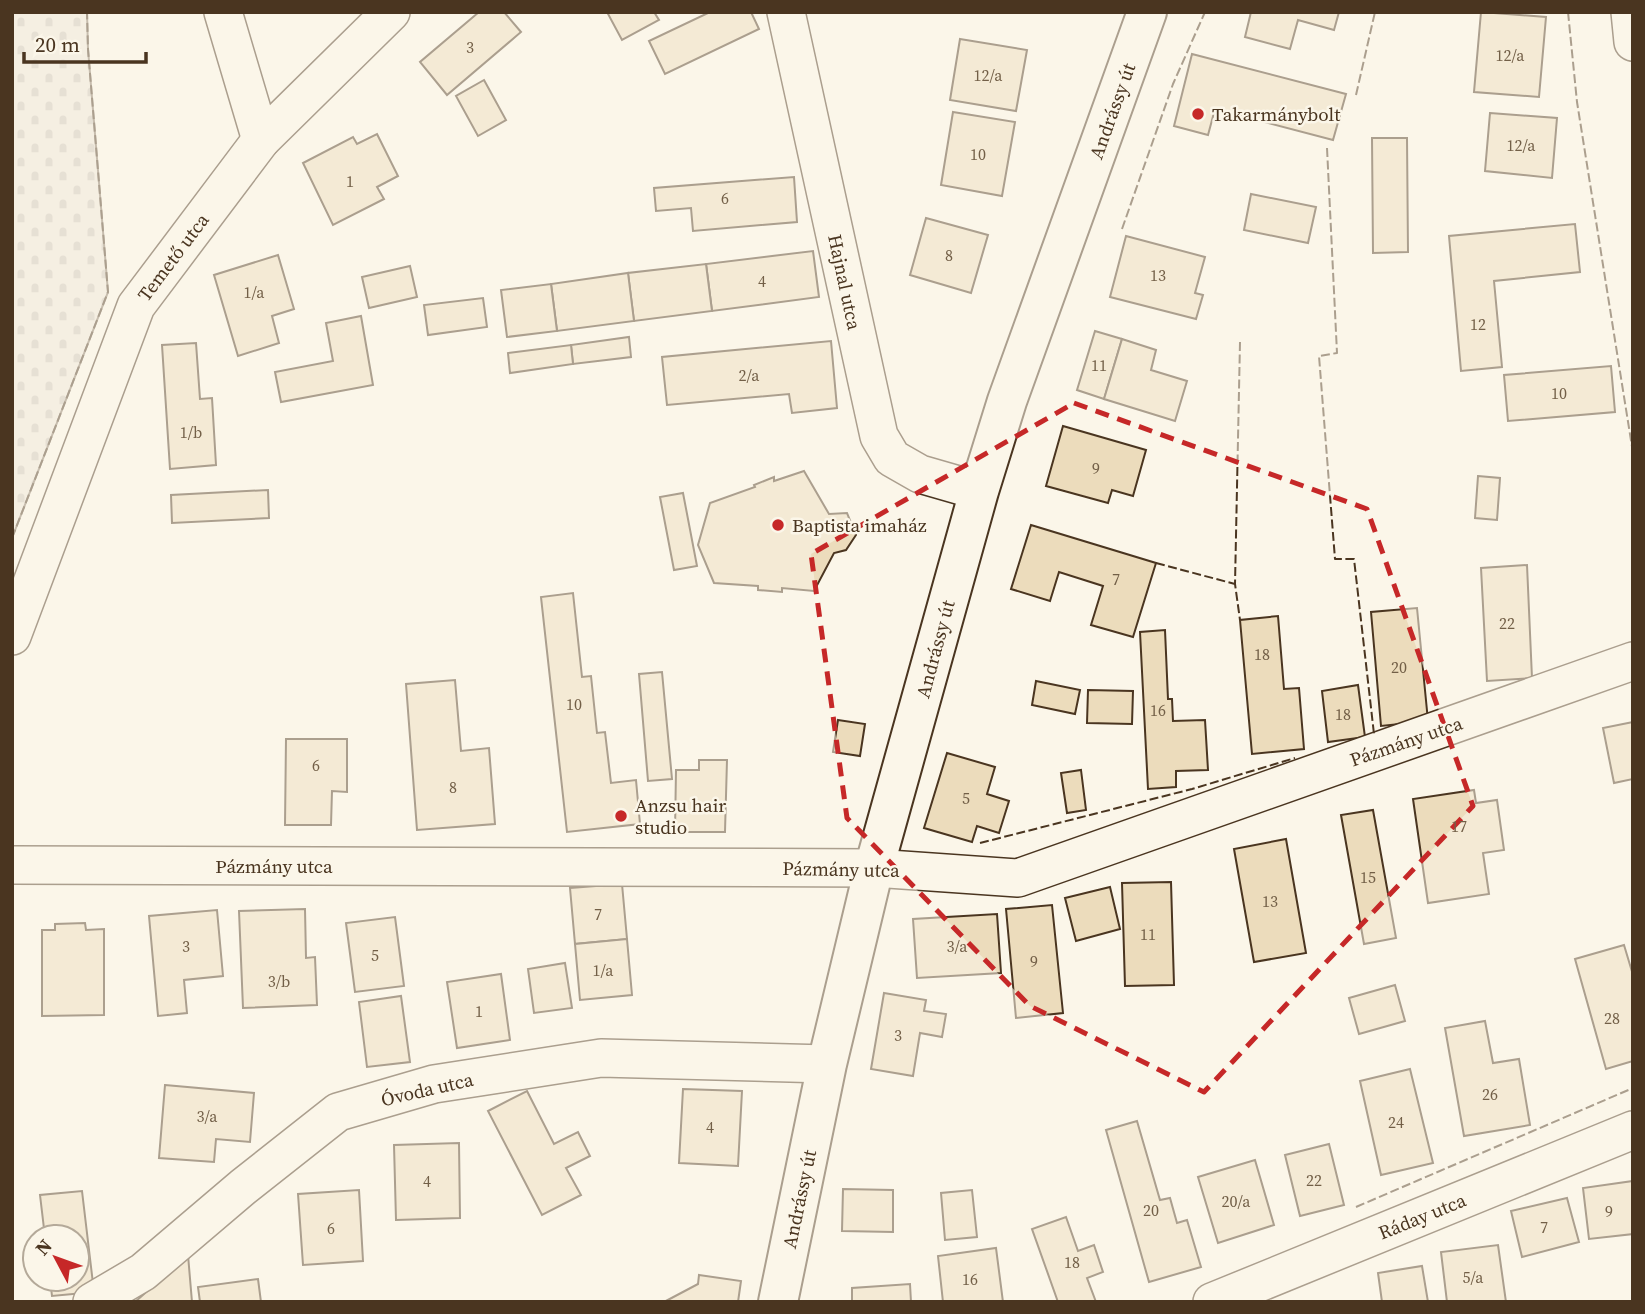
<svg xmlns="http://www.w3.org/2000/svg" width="1645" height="1314" font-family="'Source Serif 4',serif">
	<defs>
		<pattern id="cemetery-stones" width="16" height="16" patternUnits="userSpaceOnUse" patternTransform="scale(1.75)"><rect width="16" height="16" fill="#ede6d9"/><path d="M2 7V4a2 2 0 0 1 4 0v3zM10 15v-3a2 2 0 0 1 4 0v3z" fill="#cdc6ba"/></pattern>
	</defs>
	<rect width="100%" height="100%" fill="#fbf6e9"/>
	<path fill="url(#cemetery-stones)" stroke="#887966" stroke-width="2" d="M12,12H87L88,49L108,292L12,538Z"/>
	<g fill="#ecdcbc" stroke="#4a3520" stroke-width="2">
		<path d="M479,12H504L521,32L447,95L420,62Z"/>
		<path d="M607,12H654L659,20L622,40Z"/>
		<path d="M710,12H751L759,29L665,74L649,41Z"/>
		<path d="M1251,12H1339L1334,30L1298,20L1290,49L1245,37Z"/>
		<path d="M1481,12L1546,17L1539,97L1474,92Z"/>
		<path d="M960,39L1027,50L1016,111L950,100Z"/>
		<path d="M1192,54L1346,94L1333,140L1215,109L1208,135L1174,126Z"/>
		<path d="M484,80L506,120L478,136L456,96Z"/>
		<path d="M953,112L1015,122L1002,196L941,185Z"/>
		<path d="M1490,113L1557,118L1552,178L1485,171Z"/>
		<path d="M377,134L398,176L377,187L384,199L333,225L303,163L353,137L357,144Z"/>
		<path d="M1372,138H1407L1408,252L1373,253Z"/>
		<path d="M794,177L797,222L693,231L691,208L656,211L654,188Z"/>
		<path d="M1251,194L1316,207L1308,243L1244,230Z"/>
		<path d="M926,218L988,235L971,293L910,275Z"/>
		<path d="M1575,224L1580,272L1494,281L1502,367L1461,371L1449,236Z"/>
		<path d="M1126,236L1205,257L1195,293L1203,295L1196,319L1110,297Z"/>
		<path d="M813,251L819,297L712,311L706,264Z"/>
		<path d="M278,255L294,309L272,316L279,343L238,356L214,275Z"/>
		<path d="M706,264L712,311L634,321L628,273Z"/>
		<path d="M410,266L417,297L369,308L362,277Z"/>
		<path d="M628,273L634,321L557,331L551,284Z"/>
		<path d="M551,284L557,331L507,337L501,290Z"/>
		<path d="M483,298L487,327L428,335L424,305Z"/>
		<path d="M361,316L373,385L281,402L275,372L333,361L326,323Z"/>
		<path d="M1095,331L1122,339L1104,399L1077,390Z"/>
		<path d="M629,337L631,357L573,364L571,345Z"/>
		<path d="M1122,339L1156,350L1151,370L1187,381L1175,421L1104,399Z"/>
		<path d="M831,341L837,408L792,413L789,394L667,405L662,357Z"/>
		<path d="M196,343L200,399L212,398L216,465L170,469L162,345Z"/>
		<path d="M571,345L573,364L510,373L508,353Z"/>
		<path d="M1611,366L1615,412L1508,421L1504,375Z"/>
		<path d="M1063,426L1146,450L1133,496L1112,490L1108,503L1046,486Z"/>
		<path d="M804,471L829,514L847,513L856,535L846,550L834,553L814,591L782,588V592L758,590V586L714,583L698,545L710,503L755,487L754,485L774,477V481Z"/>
		<path d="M1478,476L1500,478L1497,520L1475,518Z"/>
		<path d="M268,490L269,518L172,523L171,495Z"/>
		<path d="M683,493L697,566L674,570L660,497Z"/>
		<path d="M1031,525L1156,563L1133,637L1091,625L1103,586L1059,572L1050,601L1011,589Z"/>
		<path d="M1527,565L1532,678L1487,681L1481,568Z"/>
		<path d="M573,593L582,677L591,676L597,733L605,732L611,783L636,780L640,824L567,832L541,597Z"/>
		<path d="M1417,608L1428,721L1381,726L1371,612Z"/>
		<path d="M1278,616L1284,689L1299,688L1304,749L1252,754L1240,620Z"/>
		<path d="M1165,630L1168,699H1172L1173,721L1205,720L1208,770L1176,771V787L1148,789L1140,632Z"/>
		<path d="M662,672L672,779L648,781L639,674Z"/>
		<path d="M455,680L461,751L489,748L495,824L417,830L406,684Z"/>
		<path d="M1036,681L1080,690L1075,714L1032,705Z"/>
		<path d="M1358,685L1365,737L1328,742L1322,691Z"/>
		<path d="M1088,690L1133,691L1132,724L1087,723Z"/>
		<path d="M838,720L865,724L860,756L833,752Z"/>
		<path d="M1633,722V779L1614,783L1603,728Z"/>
		<path d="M286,739H347V792L332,791L331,825H285Z"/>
		<path d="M947,753L995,767L987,794L1009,801L999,833L977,826L972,842L924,828Z"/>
		<path d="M699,760H727L725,832H675L676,770H699Z"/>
		<path d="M1081,770L1086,810L1067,813L1061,773Z"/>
		<path d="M1474,790L1476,803L1497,800L1504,850L1483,853L1489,894L1428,903L1413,799Z"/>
		<path d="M1373,810L1396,938L1364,944L1341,815Z"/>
		<path d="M1286,839L1306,953L1254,962L1234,849Z"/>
		<path d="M1171,882L1174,985L1125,986L1122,883Z"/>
		<path d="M622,884L627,939L575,944L570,888Z"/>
		<path d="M1110,887L1120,929L1076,941L1065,898Z"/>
		<path d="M1052,905L1063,1013L1016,1018L1006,909Z"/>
		<path d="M305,909L306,958L315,957L317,1005L243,1008L239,911Z"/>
		<path d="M217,910L223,976L184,980L187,1013L158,1016L149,916Z"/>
		<path d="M997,914L1001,973L917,978L913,919Z"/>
		<path d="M395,917L404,986L355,992L346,923Z"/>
		<path d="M85,923L86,930L104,929V1015L42,1016V930H55V924Z"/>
		<path d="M627,939L632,995L580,1000L575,944Z"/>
		<path d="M1624,945L1633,975V1061L1606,1069L1575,959Z"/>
		<path d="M565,963L572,1008L534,1013L528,969Z"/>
		<path d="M501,974L510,1040L457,1048L447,982Z"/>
		<path d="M1395,985L1405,1021L1359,1034L1349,998Z"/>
		<path d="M884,993L926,1000L924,1011L946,1014L942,1037L920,1033L913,1076L871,1069Z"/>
		<path d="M401,996L410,1062L367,1067L359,1002Z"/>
		<path d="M1485,1021L1493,1063L1519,1059L1530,1125L1464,1136L1445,1028Z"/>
		<path d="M1410,1069L1433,1163L1381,1175L1360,1081Z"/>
		<path d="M165,1085L254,1093L250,1142L216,1139L214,1162L159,1158Z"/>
		<path d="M683,1089L742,1091L738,1166L679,1163Z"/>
		<path d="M527,1091L554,1144L578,1132L590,1156L566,1168L581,1195L542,1215L488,1111Z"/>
		<path d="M1137,1121L1160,1200L1170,1198L1177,1223L1187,1220L1201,1267L1149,1282L1106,1130Z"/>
		<path d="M459,1143L460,1218L396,1220L394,1145Z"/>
		<path d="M1329,1144L1344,1205L1300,1216L1285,1155Z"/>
		<path d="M1255,1160L1274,1225L1218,1243L1198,1177Z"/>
		<path d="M1633,1181V1234L1589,1239L1583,1188Z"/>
		<path d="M843,1189L893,1190V1232L842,1231Z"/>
		<path d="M359,1190L363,1261L303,1265L298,1194Z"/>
		<path d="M972,1190L977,1237L945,1240L941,1193Z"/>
		<path d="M82,1191L94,1292L52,1296L50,1279H77V1237H45L40,1195Z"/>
		<path d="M1567,1198L1579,1242L1522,1257L1511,1211Z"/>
		<path d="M1066,1217L1078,1251L1094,1245L1103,1272L1087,1278L1096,1302H1058L1032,1229Z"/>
		<path d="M1498,1245L1506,1302H1447L1441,1252Z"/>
		<path d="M996,1248L1003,1302H943L938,1256Z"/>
		<path d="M188,1255L192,1302H135Z"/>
		<path d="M1422,1266L1428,1302H1382L1378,1273Z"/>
		<path d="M699,1275L741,1281L738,1302H664L698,1284Z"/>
		<path d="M258,1279L261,1302H200L198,1287Z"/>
		<path d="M910,1284L911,1302H852V1288Z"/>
	</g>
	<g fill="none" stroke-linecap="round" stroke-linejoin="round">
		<defs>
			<g id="street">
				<path d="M223,12L261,140"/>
				<path d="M786,12L879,436L892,458L920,474L979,491"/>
				<path d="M1630,12L1633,42"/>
				<path d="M12,636L136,306L261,140L391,12"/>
				<path d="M12,865L874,868L1018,878L1633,661"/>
				<path d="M92,1302L143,1272L243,1187L338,1112L434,1084L601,1058L827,1064"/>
				<path d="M1212,1302L1633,1130"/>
			</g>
			<path id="secondary" d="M778,1302L827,1064L874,868L979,491L1007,401L1147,12"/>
		</defs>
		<use href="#street" stroke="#4a3520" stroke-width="40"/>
		<use href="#secondary" stroke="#4a3520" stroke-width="42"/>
		<use href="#street" stroke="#fbf6e9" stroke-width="37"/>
		<use href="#secondary" stroke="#fbf6e9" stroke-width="38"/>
		<g stroke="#4a3520" stroke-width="2" stroke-dasharray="9 3.5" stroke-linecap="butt">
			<path d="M1568,12L1577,102L1633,453"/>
			<path d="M1356,95L1375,12"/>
			<path d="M1327,148L1337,353L1319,356L1335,559H1354L1374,734"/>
			<path d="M1122,229L1173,84L1205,12"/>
			<path d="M1240,342L1235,584L1240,620"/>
			<path d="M12,538L108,292L88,49L87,12"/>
			<path d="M1156,563L1235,584"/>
			<path d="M980,843L1192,789L1295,758"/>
			<path d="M1356,1207L1633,1088"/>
		</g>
	</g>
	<path d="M0 0H1645V1314H0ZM1074,403L1367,509L1473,806L1204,1092L1030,1006L847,818L811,554Z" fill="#fbf6e9" fill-opacity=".55" fill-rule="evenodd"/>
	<path fill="none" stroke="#c62828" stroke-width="5" stroke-dasharray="14 9" stroke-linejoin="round" d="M1074,403L1367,509L1473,806L1204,1092L1030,1006L847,818L811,554Z"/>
	<g fill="#c62828" stroke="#fbf6e9" stroke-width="2.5">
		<circle cx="1198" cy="114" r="7"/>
		<circle cx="778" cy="525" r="7"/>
		<circle cx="621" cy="816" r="7"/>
	</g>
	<g text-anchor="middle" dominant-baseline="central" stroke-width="5" stroke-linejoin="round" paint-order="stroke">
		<g font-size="16" fill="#725f47">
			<text x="470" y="47">3</text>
			<text x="1510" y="55">12/a</text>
			<text x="988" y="75">12/a</text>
			<text x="1521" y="145">12/a</text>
			<text x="978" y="154">10</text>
			<text x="350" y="181">1</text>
			<text x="725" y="198">6</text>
			<text x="949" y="255">8</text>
			<text x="1158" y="275">13</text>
			<text x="762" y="281">4</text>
			<text x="254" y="292">1/a</text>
			<text x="1478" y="324">12</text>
			<text x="1099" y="365">11</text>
			<text x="749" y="375">2/a</text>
			<text x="1559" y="393">10</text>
			<text x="191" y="432">1/b</text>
			<text x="1096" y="468">9</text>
			<text x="1116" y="579">7</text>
			<text x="1507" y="623">22</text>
			<text x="1262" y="654">18</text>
			<text x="1399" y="667">20</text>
			<text x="574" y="704">10</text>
			<text x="1158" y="710">16</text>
			<text x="1343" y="714">18</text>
			<text x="316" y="765">6</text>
			<text x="453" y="787">8</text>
			<text x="966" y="798">5</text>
			<text x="1459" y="826">17</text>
			<text x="1368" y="877">15</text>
			<text x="1270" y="901">13</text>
			<text x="598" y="914">7</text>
			<text x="1148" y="934">11</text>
			<text x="186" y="946">3</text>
			<text x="957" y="946">3/a</text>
			<text x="375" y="955">5</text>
			<text x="1034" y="961">9</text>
			<text x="603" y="970">1/a</text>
			<text x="279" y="981">3/b</text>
			<text x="479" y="1011">1</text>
			<text x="1612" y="1018">28</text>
			<text x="898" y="1035">3</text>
			<text x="1490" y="1094">26</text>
			<text x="207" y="1116">3/a</text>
			<text x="1396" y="1122">24</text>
			<text x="710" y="1127">4</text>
			<text x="1314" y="1180">22</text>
			<text x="427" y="1181">4</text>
			<text x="1236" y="1201">20/a</text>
			<text x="1151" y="1210">20</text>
			<text x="1609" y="1211">9</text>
			<text x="1544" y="1227">7</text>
			<text x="331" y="1228">6</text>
			<text x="1072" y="1262">18</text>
			<text x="1473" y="1277">5/a</text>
			<text x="970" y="1279">16</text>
		</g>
		<g font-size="19" fill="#4a3520" stroke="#fbf6e9">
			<text transform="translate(1112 111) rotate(-70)">Andrássy út</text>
			<text transform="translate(173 257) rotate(-53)">Temető utca</text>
			<text transform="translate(845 282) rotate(78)">Hajnal utca</text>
			<text transform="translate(935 649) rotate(-75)">Andrássy út</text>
			<text transform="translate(1406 741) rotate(-19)">Pázmány utca</text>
			<text x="274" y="866">Pázmány utca</text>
			<text transform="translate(841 869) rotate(1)">Pázmány utca</text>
			<text transform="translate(427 1089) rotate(-13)">Óvoda utca</text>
			<text transform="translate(799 1199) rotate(-78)">Andrássy út</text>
			<text transform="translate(1422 1216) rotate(-22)">Ráday utca</text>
		</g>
		<g font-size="19" fill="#4a3520" stroke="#fbf6e9" text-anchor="start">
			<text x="1212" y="114">Takarmánybolt</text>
			<text x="792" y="525">Baptista imaház</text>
			<text x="635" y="805">Anzsu hair<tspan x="635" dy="22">studio</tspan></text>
		</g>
	</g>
	<rect width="1645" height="1314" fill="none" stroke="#4a3520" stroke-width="28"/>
	<g transform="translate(56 1258) rotate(311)"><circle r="33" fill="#fbf6e9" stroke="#b4a999" stroke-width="2"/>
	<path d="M0-5L12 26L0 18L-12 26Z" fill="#c62828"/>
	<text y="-10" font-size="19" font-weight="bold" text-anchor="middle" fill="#4a3520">N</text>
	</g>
	<path d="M24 52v10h122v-10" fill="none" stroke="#4a3520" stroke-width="3.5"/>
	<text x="35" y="52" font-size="21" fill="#4a3520" stroke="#fbf6e9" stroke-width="5" paint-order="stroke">20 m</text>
</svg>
